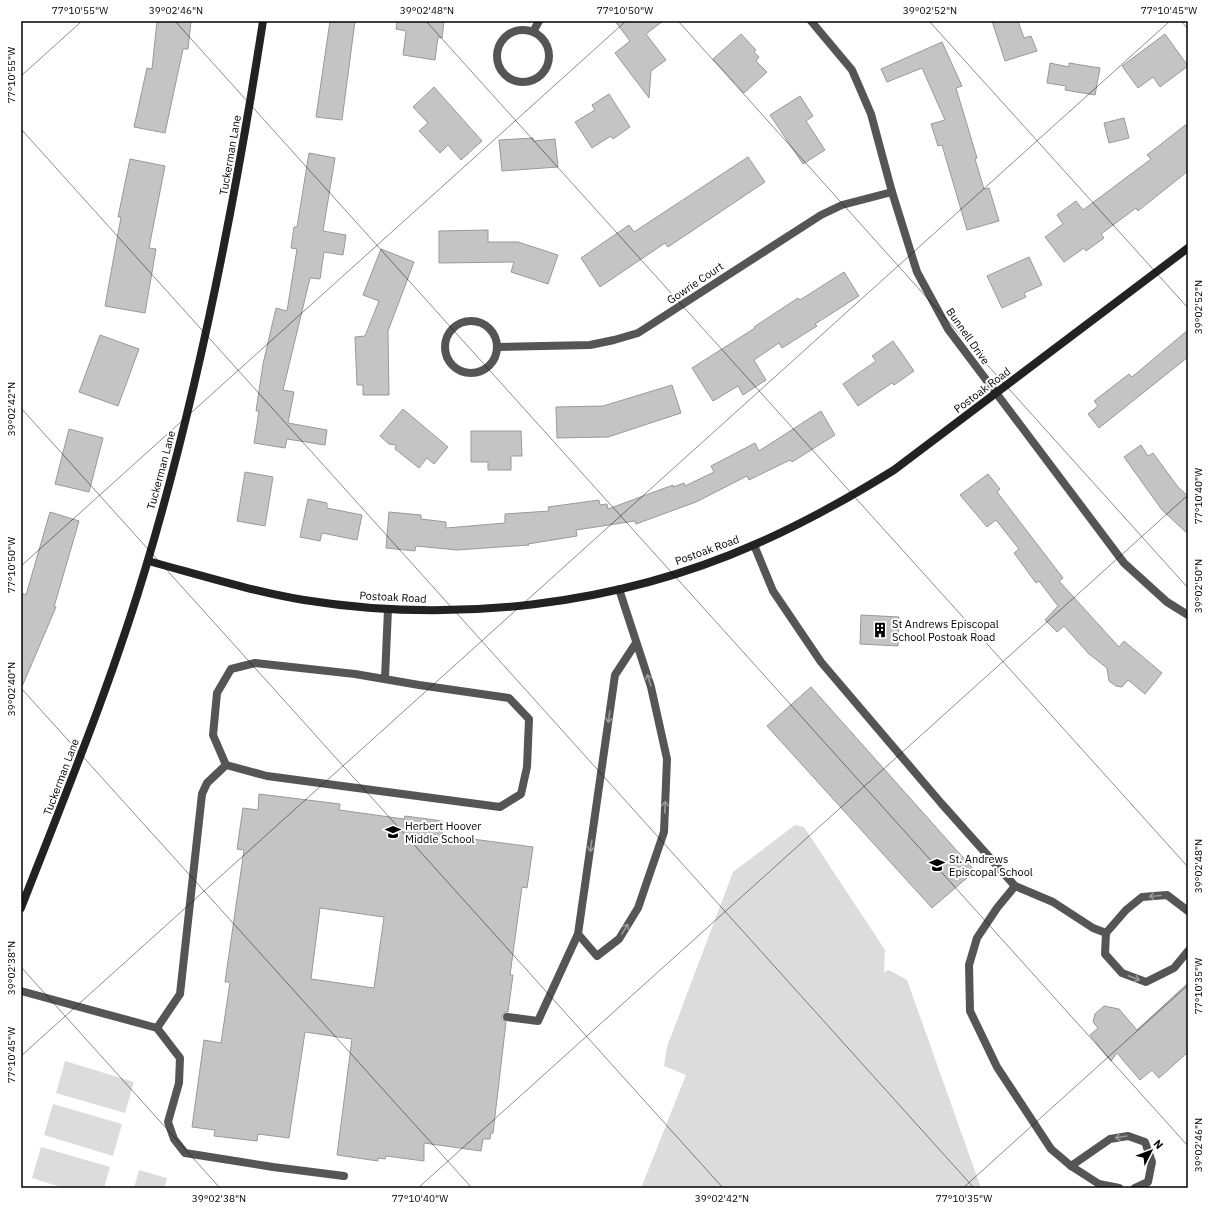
<svg xmlns="http://www.w3.org/2000/svg" width="1209" height="1209" font-family="'IBM Plex Sans',sans-serif">
	<rect width="100%" height="100%" fill="#fff"/>
	<g fill="#dcdcdc">
		<path d="M795,825L804,827L885,950L884,972L889,970L907,980L981,1188H641L686,1075L664,1066L667,1047L733,872Z"/>
		<path d="M65,1061L134,1082L125,1113L56,1093Z"/>
		<path d="M53,1104L122,1124L113,1156L44,1135Z"/>
		<path d="M41,1147L110,1167L104,1188H64L32,1178Z"/>
		<path d="M139,1170L167,1178L164,1188H134Z"/>
	</g>
	<g fill="#c4c4c4" stroke="#999" fill-rule="evenodd">
		<path d="M157,21H191L188,49H183L165,133L134,127L147,68L152,69Z"/>
		<path d="M330,21H355L342,120L316,117Z"/>
		<path d="M397,21H444L442,38L438,37L435,60L403,55L406,31L396,29Z"/>
		<path d="M615,21H663L646,34L666,60L651,71L649,98L615,53L630,41Z"/>
		<path d="M992,21H1018L1024,38L1031,36L1037,51L1005,61Z"/>
		<path d="M741,34L756,50L754,52L759,57L756,61L767,72L744,93L713,59Z"/>
		<path d="M1165,34L1188,66L1160,87L1153,77L1138,88L1122,66Z"/>
		<path d="M942,42L962,86L956,88L977,158L975,159L984,189L989,188L999,221L967,230L942,145L938,146L931,124L945,120L922,68L887,82L881,69Z"/>
		<path d="M1050,63L1069,67V63L1100,68L1095,95L1065,90L1066,86L1047,83Z"/>
		<path d="M434,87L482,141L461,160L448,145L440,153L419,131L428,123L413,107Z"/>
		<path d="M609,94L630,127L613,139L611,136L592,148L575,122L595,110L592,105Z"/>
		<path d="M800,96L813,116L806,121L825,150L803,164L770,115Z"/>
		<path d="M1124,118L1129,138L1109,143L1104,123Z"/>
		<path d="M1188,123V171L1138,211L1136,208L1101,234L1104,238L1086,251L1084,248L1064,262L1045,237L1063,224L1057,215L1076,201L1083,210L1151,159L1147,155Z"/>
		<path d="M533,138V141L555,139L558,167L502,171L499,140Z"/>
		<path d="M309,153L335,158L323,231L346,235L343,255L324,252L320,279L310,278L283,390L294,392L288,423L327,430L325,445L287,439L285,448L254,443L259,411H256L263,364L276,308L287,311L297,249L291,248L294,227H297Z"/>
		<path d="M748,157L765,182L668,247L665,243L600,287L581,258L629,225L634,232Z"/>
		<path d="M130,159L165,166L149,248L156,249L145,313L105,306L121,217H118Z"/>
		<path d="M488,230V242H518L558,255L548,284L511,272L514,262L439,263V231Z"/>
		<path d="M381,249L414,262L388,331L389,395H363V385H357L355,337L365,336L379,301L363,295Z"/>
		<path d="M1029,257L1042,285L1024,293L1026,297L1002,308L987,276Z"/>
		<path d="M844,272L859,296L815,324L817,326L782,348L779,343L754,360L766,380L743,395L738,386L713,401L692,368L755,328L754,327L798,298L800,300Z"/>
		<path d="M1188,330V357L1099,428L1088,414L1098,406L1094,401L1129,374L1132,377Z"/>
		<path d="M100,335L139,349L118,406L79,392Z"/>
		<path d="M893,341L914,371L894,385L892,383L858,406L843,384L876,361L872,356Z"/>
		<path d="M672,385L681,413L608,437L557,438L556,407L603,406Z"/>
		<path d="M403,409L448,447L434,464L427,458L419,468L395,449L396,445L389,444L380,436Z"/>
		<path d="M821,411L835,435L792,462L790,460L749,480L747,476L696,502L636,524L635,521L576,530L577,536L528,544L529,545L457,550L416,546L415,551L386,548L389,512L421,515V519L446,522V528L505,523V514L549,511L548,507L599,500L600,505L607,504L608,509L673,485V487L684,483L685,486L714,472L711,466L755,443L759,451Z"/>
		<path d="M69,429L103,438L89,492L55,484Z"/>
		<path d="M471,431H521L522,456H511V470H488V462H471Z"/>
		<path d="M1141,445L1148,456L1153,453L1178,487L1188,496V534L1162,510L1124,457Z"/>
		<path d="M245,472L273,477L265,526L237,521Z"/>
		<path d="M988,474L1000,489L997,492L1063,578L1059,581L1119,647L1124,641L1162,673L1145,694L1128,680L1122,687L1116,686L1109,681L1107,668L1089,654L1064,626L1057,632L1045,620L1058,606L1039,581L1036,583L1014,553L1019,549L996,520L987,527L960,495Z"/>
		<path d="M308,499L327,503V508L362,515L357,540L322,533L320,541L300,537Z"/>
		<path d="M50,512L79,521L54,607H56L21,689V593L26,595Z"/>
		<path d="M861,615L899,617L898,646L860,644Z"/>
		<path d="M811,687L975,871L932,908L767,726Z"/>
		<path d="M259,794L340,804L339,810L404,819L405,816L443,821L442,835L533,847L527,888L522,887L510,975H513L508,1012H505L502,1016V1019L506,1022L493,1133H491L490,1139H483L481,1151L424,1143V1161L386,1156L385,1159L378,1158V1161L337,1155L352,1039L305,1032L289,1138L258,1134L257,1141L214,1136L215,1130L192,1127L204,1040L221,1043L230,982H225L244,850L237,849L243,808L258,810ZM320,908L384,917L374,988L311,979Z"/>
		<path d="M1188,983V1052L1159,1078L1152,1070L1140,1080L1117,1053L1111,1061L1090,1035L1098,1028L1093,1022L1095,1014L1104,1006L1119,1009L1137,1030Z"/>
	</g>
	<g fill="none" stroke-linecap="round" stroke-linejoin="round">
		<g stroke="#555" stroke-width="8">
			<path d="M754,545L773,591L821,662L941,803L1015,886L1053,902L1093,928L1106,933"/>
			<path d="M619,589L651,687L667,759L664,832L638,908L619,939L597,956L578,934L615,675L636,643"/>
			<path d="M255,663L355,674L419,685L509,698L529,719L527,767L521,794L500,807L267,776L226,765L213,735L217,693L231,669Z"/>
			<path d="M385,678L388,609"/>
			<path d="M1015,886L997,908L977,938L969,965L970,1011L997,1067L1051,1149L1071,1166L1099,1184L1119,1188"/>
			<path d="M1188,911L1167,895L1142,897L1126,910L1106,933L1105,954L1122,973L1146,982L1174,968L1188,951"/>
			<path d="M21,991L157,1028L180,1058L179,1083L168,1122L174,1139L185,1153L273,1167L344,1176"/>
			<path d="M507,1017L538,1021L578,934"/>
			<path d="M157,1028L180,994L202,794L207,783L226,765"/>
			<path d="M1071,1166L1110,1139L1128,1136L1145,1142L1152,1162L1148,1182L1135,1188"/>
		</g>
		<g stroke="#555" stroke-width="8">
			<path d="M811,21L852,70L871,114L892,192L917,272L948,329L1124,563L1167,602L1188,615"/>
			<circle cx="523" cy="56" r="26"/>
			<path d="M533,32L539,21"/>
			<circle cx="471" cy="347" r="26"/>
			<path d="M497,347L590,345L614,340L638,333L821,215L842,205L892,192"/>
		</g>
		<g stroke="#222" stroke-width="8">
			<path d="M148,561C200,575 251,591 304,600C454,624 616,606 756,544C804,523 849,498 894,470L1188,248"/>
			<path d="M21,908C66,793 113,679 148,560C200,384 235,203 263,21"/>
		</g>
	</g>
	<defs><path id="oneway-shaft" d="M-6 0H5M1.5-3L5.5 0L1.5 3" fill="none" stroke-width="1.6" stroke-linecap="round" stroke-linejoin="round"/></defs>
	<g stroke="#999">
		<use href="#oneway-shaft" transform="translate(649 680) rotate(-109)"/>
		<use href="#oneway-shaft" transform="translate(609 717) rotate(98)"/>
		<use href="#oneway-shaft" transform="translate(665 807) rotate(-88)"/>
		<use href="#oneway-shaft" transform="translate(591 846) rotate(98)"/>
		<use href="#oneway-shaft" transform="translate(1155 896) rotate(175)"/>
		<use href="#oneway-shaft" transform="translate(625 929) rotate(-59)"/>
		<use href="#oneway-shaft" transform="translate(1134 978) rotate(21)"/>
		<use href="#oneway-shaft" transform="translate(1121 1137) rotate(171)"/>
	</g>
	<path fill="none" stroke="#000" stroke-width="1" stroke-opacity="0.45" d="M175,21L1188,1146M426,21L1188,867M678,21L1188,588M929,21L1188,308M1181,21L1188,29M21,76L82,21M21,129L974,1188M21,408L723,1188M21,566L626,21M21,688L472,1188M21,967L220,1188M21,1056L1170,21M418,1188L1188,495M963,1188L1188,985"/>
	<defs>
		<symbol id="building-bare" viewBox="-9 -9 18 18"><path d="M-4-6H4V6H1V3H-1V6H-4ZM-2.5-4.3h1.7v1.8h-1.7ZM.8-4.3h1.7v1.8H.8ZM-2.5-1h1.7V.8h-1.7ZM.8-1h1.7V.8H.8Z" fill="#000" stroke="#fff" stroke-width="2.5" paint-order="stroke"/></symbol>
		<symbol id="school-bare" viewBox="-9 -9 18 18"><path d="M0-5L7-2L0 1L-7-2ZM-4 1L0 2.5L4 1V4Q0 6-4 4Z" fill="#000" stroke="#fff" stroke-width="2.5" paint-order="stroke"/></symbol>
	</defs>
	<g fill-rule="evenodd">
		<use href="#building-bare" x="869" y="619" width="22" height="22"/>
		<use href="#school-bare" x="382" y="821" width="22" height="22"/>
		<use href="#school-bare" x="926" y="854" width="22" height="22"/>
	</g>
	<g text-anchor="middle" dominant-baseline="central" stroke-width="4" stroke-linejoin="round" paint-order="stroke">
		<g font-size="11" fill="#000" stroke="#fff">
			<text transform="translate(230 155) rotate(-80)">Tuckerman Lane</text>
			<text transform="translate(695 283) rotate(-34)">Gowrie Court</text>
			<text transform="translate(968 336) rotate(55)">Bunnell Drive</text>
			<text transform="translate(982 390) rotate(-37)">Postoak Road</text>
			<text transform="translate(161 470) rotate(-75)">Tuckerman Lane</text>
			<text transform="translate(707 550) rotate(-20)">Postoak Road</text>
			<text transform="translate(393 597) rotate(3)">Postoak Road</text>
			<text transform="translate(61 777) rotate(-69)">Tuckerman Lane</text>
		</g>
		<g font-size="11" fill="#000" stroke="#fff" text-anchor="start">
			<text x="892" y="624">St Andrews Episcopal<tspan x="892" dy="13">School Postoak Road</tspan></text>
			<text x="405" y="826">Herbert Hoover<tspan x="405" dy="13">Middle School</tspan></text>
			<text x="949" y="859">St. Andrews<tspan x="949" dy="13">Episcopal School</tspan></text>
		</g>
	</g>
	<rect width="1209" height="1209" fill="none" stroke="#ffffff" stroke-width="44"/>
	<g transform="translate(1151 1151) rotate(48)" stroke="#ffffff" stroke-width="3" paint-order="stroke">
	<path d="M0-3L7 15L0 10L-7 15Z" fill="#000000"/>
	<text y="-6" font-size="11" font-weight="bold" text-anchor="middle" fill="#000000">N</text>
	</g>
	<rect x="22" y="22" width="1165" height="1165" fill="none" stroke="#000" stroke-width="1.5"/>
	<g font-size="10" text-anchor="middle" fill="#000">
		<text x="80" y="14">77°10'55"W</text>
		<text x="176" y="14">39°02'46"N</text>
		<text x="427" y="14">39°02'48"N</text>
		<text x="625" y="14">77°10'50"W</text>
		<text x="930" y="14">39°02'52"N</text>
		<text x="1169" y="14">77°10'45"W</text>
		<text transform="translate(11 75) rotate(-90)" y="4">77°10'55"W</text>
		<text transform="translate(1198 307) rotate(-90)" y="4">39°02'52"N</text>
		<text transform="translate(11 409) rotate(-90)" y="4">39°02'42"N</text>
		<text transform="translate(1198 496) rotate(-90)" y="4">77°10'40"W</text>
		<text transform="translate(11 565) rotate(-90)" y="4">77°10'50"W</text>
		<text transform="translate(1198 586) rotate(-90)" y="4">39°02'50"N</text>
		<text transform="translate(11 689) rotate(-90)" y="4">39°02'40"N</text>
		<text transform="translate(1198 866) rotate(-90)" y="4">39°02'48"N</text>
		<text transform="translate(11 968) rotate(-90)" y="4">39°02'38"N</text>
		<text transform="translate(1198 986) rotate(-90)" y="4">77°10'35"W</text>
		<text transform="translate(11 1055) rotate(-90)" y="4">77°10'45"W</text>
		<text transform="translate(1198 1145) rotate(-90)" y="4">39°02'46"N</text>
		<text x="219" y="1202">39°02'38"N</text>
		<text x="420" y="1202">77°10'40"W</text>
		<text x="722" y="1202">39°02'42"N</text>
		<text x="964" y="1202">77°10'35"W</text>
	</g>
</svg>
